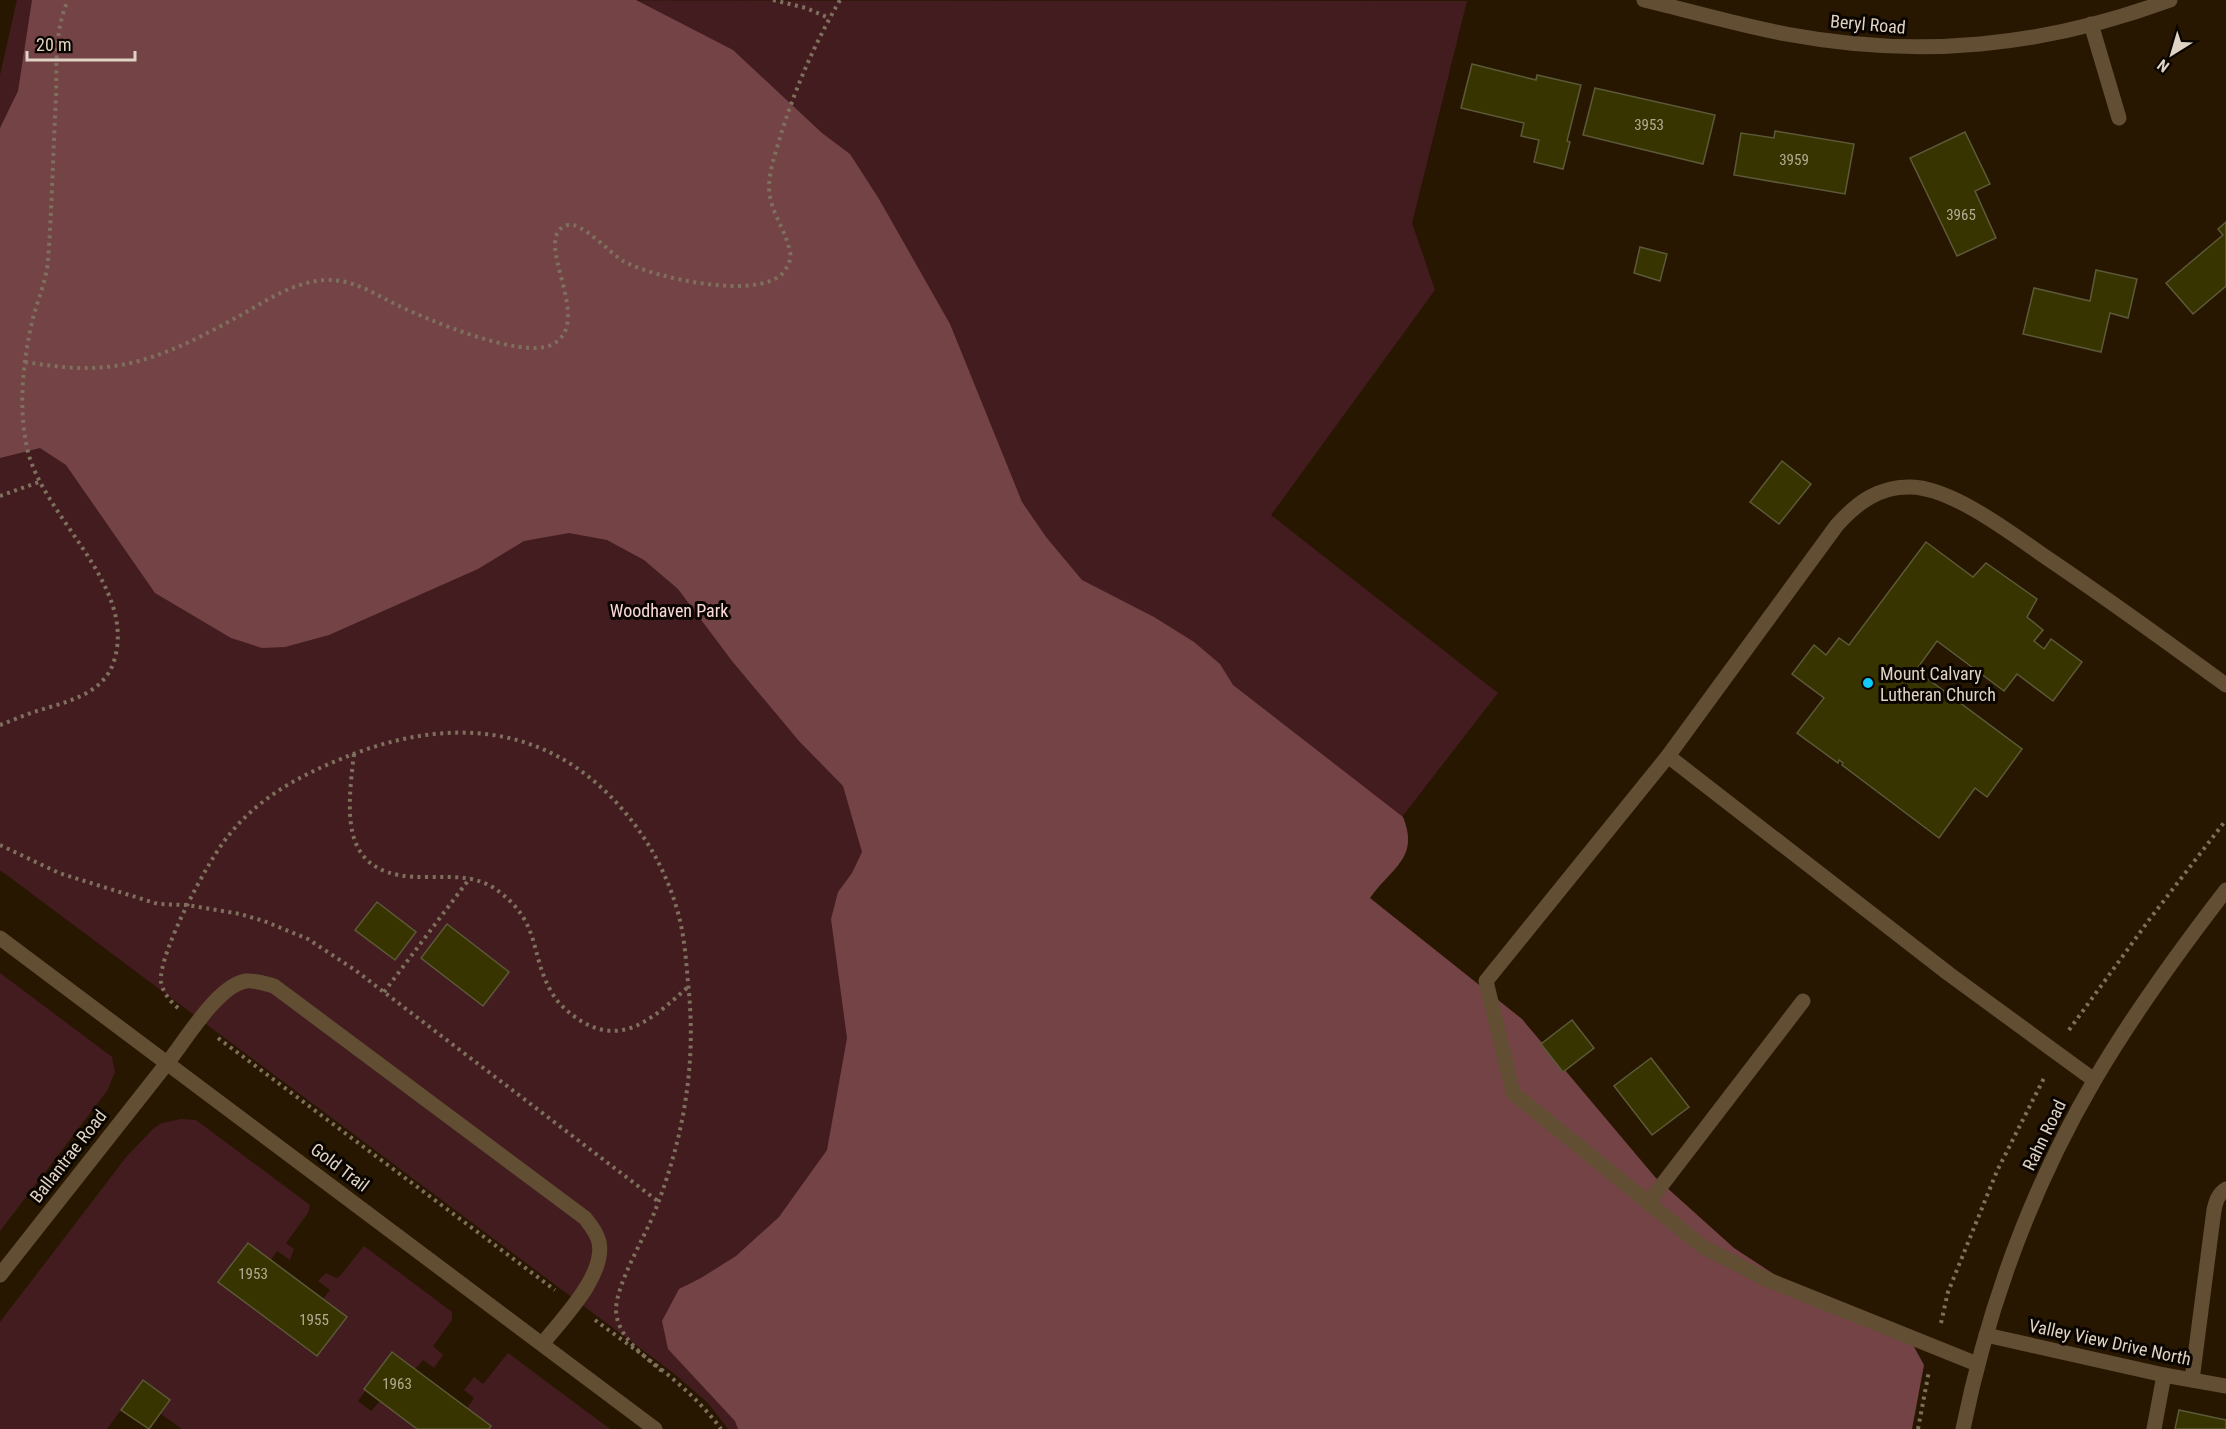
<svg xmlns="http://www.w3.org/2000/svg" width="2226" height="1429" font-family="'Roboto Condensed',sans-serif">
	<rect width="100%" height="100%" fill="#281700"/>
	<g fill="#431c20">
		<path d="M17,0L1467,1L1412,223L1435,290L1271,515L1498,693L1346,889L1629,1429H728L708,1403L672,1372L0,870V75Z"/>
		<path d="M0,973L112,1057L115,1072L107,1091L0,1231Z"/>
		<path d="M181,1119L196,1120L310,1205L308,1213L286,1243L294,1249L290,1260L277,1251L271,1260L248,1243L219,1282L346,1317L323,1299L330,1290L318,1281L326,1273L336,1278L340,1276L364,1246L452,1312V1320L433,1346L443,1355L434,1368L423,1360L415,1369L392,1352L364,1389L366,1390L358,1401L371,1411L380,1401L417,1429H182L161,1414L170,1400L143,1380L107,1429H0V1322L127,1156L154,1128L162,1123Z"/>
		<path d="M508,1353L610,1429H489L491,1426L467,1408L474,1398L464,1390L474,1377L483,1384Z"/>
	</g>
	<path fill="#744346" d="M32,0H636L733,50L822,133L850,154L879,199L950,324L1022,502L1046,537L1082,580L1154,617L1194,642L1220,664L1233,685L1403,817C1420,858 1391,868 1370,898L1522,1019L1655,1177L1734,1248L1789,1284L1912,1343L1924,1365L1912,1429H738L735,1421L668,1349L662,1321L679,1289L701,1278L736,1256L779,1217L827,1150L847,1038L831,919L838,892L852,873L862,852L843,786L799,741L732,661L678,589L644,560L607,540L569,533L524,541L478,569L329,635L285,647L262,648L231,638L155,593L66,465L40,448L0,458V128L18,91Z"/>
	<g fill="#383400" stroke="#5c5939" stroke-width="1.5">
		<path d="M1472,64L1536,80L1537,75L1581,85L1567,141L1570,142L1563,169L1534,162L1539,140L1521,136L1524,123L1461,108Z"/>
		<path d="M1595,88L1715,115L1703,164L1583,135Z"/>
		<path d="M1775,131L1854,144L1845,194L1734,175L1741,133L1774,138Z"/>
		<path d="M1965,132L1990,184L1975,191L1996,238L1957,256L1910,158Z"/>
		<path d="M2226,222V286L2193,314L2166,283L2223,235L2218,229Z"/>
		<path d="M1640,247L1667,254L1660,281L1634,273Z"/>
		<path d="M2096,270L2137,279L2128,318L2110,313L2101,352L2023,334L2034,288L2090,301Z"/>
		<path d="M1782,461L1811,484L1779,524L1750,502Z"/>
		<path d="M1926,542L1973,577L1986,563L2037,599L2027,617L2043,630L2034,641L2044,649L2051,639L2082,662L2053,701L2017,674L2004,691L1937,641L1916,670L2022,749L1987,797L1975,788L1939,838L1842,765L1843,763L1839,760L1838,763L1797,733L1824,698L1792,674L1814,645L1826,655L1839,638L1849,645Z"/>
		<path d="M377,902L416,932L395,960L355,930Z"/>
		<path d="M447,924L509,972L483,1006L421,958Z"/>
		<path d="M1572,1020L1594,1048L1563,1072L1541,1044Z"/>
		<path d="M1651,1058L1689,1107L1652,1135L1614,1086Z"/>
		<path d="M248,1243L347,1317L317,1356L218,1282Z"/>
		<path d="M392,1352L491,1426L489,1429H417L364,1389Z"/>
		<path d="M143,1380L170,1400L149,1429L121,1410Z"/>
		<path d="M2179,1410L2226,1420V1429H2175Z"/>
	</g>
	<g fill="none" stroke-linecap="round" stroke-linejoin="round">
		<g stroke="#7e705c" stroke-width="4" stroke-dasharray="3 4.5" stroke-linecap="butt">
			<path d="M773,0L806,8L829,18"/>
			<path d="M25,362C51,366 79,370 105,367C153,363 199,338 241,315C267,300 294,282 325,280C354,279 374,294 399,306C429,320 520,359 551,345C598,324 528,235 568,225C581,221 610,253 623,261C654,278 755,300 782,274C787,268 792,260 790,252C786,230 770,212 769,188C769,170 776,152 781,134C797,84 814,45 840,0"/>
			<path d="M0,496L39,482"/>
			<path d="M0,725C11,721 22,716 34,712C64,702 103,696 114,661C138,585 42,517 27,448C18,406 23,360 33,318C38,299 46,281 48,261C52,207 53,152 56,98C57,64 54,32 68,0"/>
			<path d="M354,754C346,820 340,880 429,877C456,877 480,875 502,894C541,925 530,956 552,993C559,1005 570,1014 581,1021C625,1048 657,1014 688,987"/>
			<path d="M0,845L59,873L158,904L187,905L240,914L264,921L308,939L355,970L659,1202"/>
			<path d="M384,992L470,878"/>
			<path d="M178,1008C170,1001 163,993 161,982C158,954 209,858 229,835C257,800 295,778 336,761C441,716 545,719 623,810C648,839 666,872 677,909C684,933 686,958 688,983C697,1062 684,1137 655,1211C645,1237 616,1284 616,1310C617,1338 645,1356 664,1373"/>
			<path d="M2069,1030L2149,920L2226,820"/>
			<path d="M218,1038L555,1290"/>
			<path d="M595,1320C638,1352 689,1385 721,1429"/>
			<path d="M1941,1323L1948,1292L1997,1171L2045,1076"/>
			<path d="M1918,1429L1929,1371"/>
		</g>
		<g stroke="#624e33" stroke-width="15">
			<path d="M1668,756L1949,974L2094,1080"/>
			<path d="M168,1062C185,1041 218,985 246,981C255,980 266,984 274,986L585,1218C591,1226 597,1233 599,1242C606,1275 562,1319 543,1343"/>
			<path d="M1648,1203L1803,1001"/>
			<path d="M1977,1364L1766,1279L1703,1247L1513,1093L1486,981L1668,756L1837,525C1857,503 1879,486 1911,487C1953,488 2012,534 2047,558C2108,599 2167,642 2226,685"/>
			<path d="M2192,1380L2214,1210C2216,1201 2218,1194 2226,1189"/>
			<path d="M2154,1429L2164,1375"/>
		</g>
		<g stroke="#624e33" stroke-width="15">
			<path d="M1644,0C1691,11 1738,25 1786,34C1919,59 2043,47 2170,0"/>
			<path d="M2091,24L2119,118"/>
			<path d="M0,938L655,1429"/>
			<path d="M0,1275L168,1062"/>
			<path d="M1986,1335L2164,1375L2226,1386"/>
		</g>
		<path stroke="#624e33" stroke-width="15" d="M1963,1429C1988,1307 2031,1189 2094,1081C2133,1014 2179,951 2226,890"/>
	</g>
	<circle fill="#0fcafa" stroke="#0b0500" stroke-width="2" cx="1868" cy="683" r="6"/>
	<g text-anchor="middle" dominant-baseline="central" stroke-width="6" stroke-linejoin="round" paint-order="stroke">
		<g font-size="15" fill="#b4ab93">
			<text x="1649" y="125">3953</text>
			<text x="1794" y="160">3959</text>
			<text x="1961" y="215">3965</text>
			<text x="253" y="1274">1953</text>
			<text x="314" y="1320">1955</text>
			<text x="397" y="1384">1963</text>
		</g>
		<g font-size="18" fill="#ded3c4" stroke="#0b0500">
			<text transform="translate(1868 24) rotate(5)">Beryl Road</text>
			<text transform="translate(2044 1135) rotate(-64)">Rahn Road</text>
			<text transform="translate(68 1156) rotate(-52)">Ballantrae Road</text>
			<text transform="translate(340 1167) rotate(37)">Gold Trail</text>
			<text transform="translate(2110 1342) rotate(12)">Valley View Drive North</text>
		</g>
		<g font-size="18" fill="#fbd8da" stroke="#0b0500">
			<text x="669" y="610">Woodhaven Park</text>
		</g>
		<g font-size="18" fill="#ded3c4" stroke="#0b0500" text-anchor="start">
			<text x="1880" y="673">Mount Calvary<tspan x="1880" dy="21">Lutheran Church</tspan></text>
		</g>
	</g>
	<g transform="translate(2172 54) rotate(217)" stroke="#0b0500" stroke-width="4.5" paint-order="stroke">
	<path d="M0-4.5L10 22L0 15L-10 22Z" fill="#ded3c4"/>
	<text y="-9" font-size="16" font-weight="bold" text-anchor="middle" fill="#ded3c4">N</text>
	</g>
	<path d="M27 51v9h108v-9" fill="none" stroke="#ded3c4" stroke-width="3"/>
	<text x="36" y="51" font-size="18" fill="#ded3c4" stroke="#0b0500" stroke-width="4.5" paint-order="stroke">20 m</text>
</svg>
